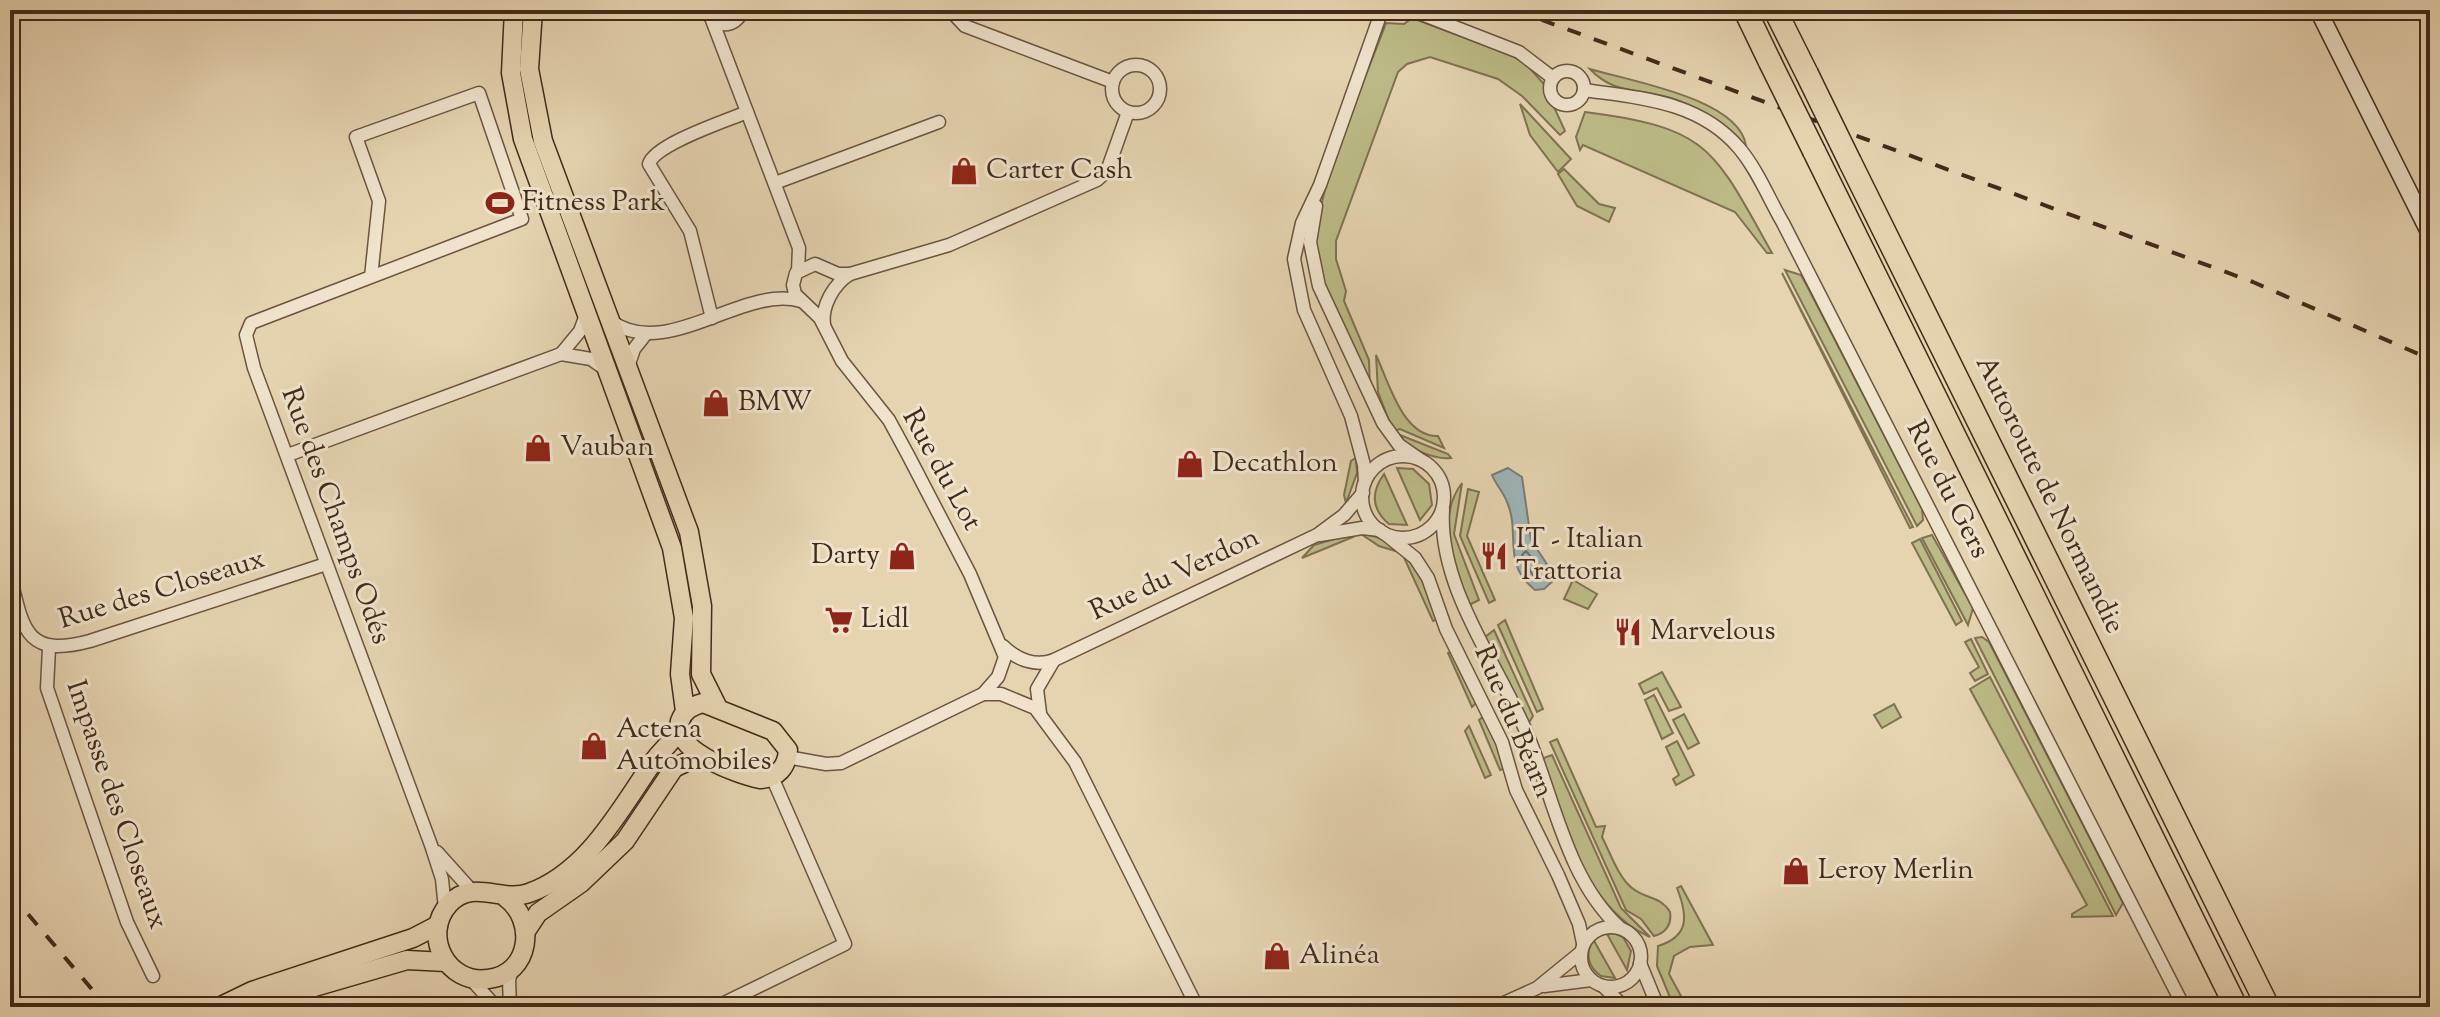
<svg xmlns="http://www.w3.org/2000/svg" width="2440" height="1017" font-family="'Sorts Mill Goudy',serif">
	<rect width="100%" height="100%" fill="#e6d4b1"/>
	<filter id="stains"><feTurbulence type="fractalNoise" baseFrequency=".0025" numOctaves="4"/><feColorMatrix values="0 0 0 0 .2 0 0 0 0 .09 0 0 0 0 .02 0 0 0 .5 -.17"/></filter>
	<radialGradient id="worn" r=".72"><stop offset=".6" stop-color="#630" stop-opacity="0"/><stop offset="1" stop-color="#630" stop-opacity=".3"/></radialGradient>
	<g fill="#bcbb87" stroke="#7f7251" stroke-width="2">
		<path d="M1412,18L1511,55L1526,64L1543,83L1565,131L1560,135L1522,96L1498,79L1430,57L1407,64L1398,72L1336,241V259L1346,291L1344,301L1369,360L1370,390C1355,358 1316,286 1315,253C1313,194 1365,81 1386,23L1404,24Z"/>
		<path d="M1590,69C1630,81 1740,99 1746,146C1725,125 1700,107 1671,98C1639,88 1614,95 1590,69Z"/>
		<path d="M1520,104L1571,159L1558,172L1530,135Z"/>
		<path d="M1585,112C1710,128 1713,148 1772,253H1767L1735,212L1583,145L1580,150L1576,137Z"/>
		<path d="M1564,169L1599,204L1615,208L1609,222L1577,206L1558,174Z"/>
		<path d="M1785,270L1801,275L1807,286L1922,509L1923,520L1917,526Z"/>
		<path d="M1782,273L1913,527L1910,528Z"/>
		<path d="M1376,355C1389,383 1403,437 1438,436L1444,448L1400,429L1393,431L1378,392Z"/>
		<path d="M1400,435L1448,454L1451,458C1433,460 1410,448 1397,437Z"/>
		<path d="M1356,458L1357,473L1346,503L1344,495L1351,461Z"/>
		<path d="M1397,468L1413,469L1429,484L1432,505L1420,520Z"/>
		<path d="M1384,474L1407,525L1389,524C1371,509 1371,492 1384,474Z"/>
		<path d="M1462,483L1454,534L1479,600L1469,605C1456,568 1434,520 1462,483Z"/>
		<path d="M1468,489L1479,492L1467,536L1495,600L1489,603L1460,536Z"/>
		<path d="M1351,534L1353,537L1302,558L1314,545Z"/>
		<path d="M1361,534C1410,539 1423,580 1438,619L1433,621L1402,553L1379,546Z"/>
		<path d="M1932,535L1973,608L1968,625L1922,538Z"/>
		<path d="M1920,539L1962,621L1956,625L1912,543Z"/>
		<path d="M1573,580L1597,594L1588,609L1564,599Z"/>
		<path d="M1505,620L1543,709L1537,712L1498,625Z"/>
		<path d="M1494,630L1533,716L1527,726L1485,637Z"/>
		<path d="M1982,637L1989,642L2123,903L2116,915L1975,638Z"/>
		<path d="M1971,639L1988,674L1975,681L1970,673L1979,667L1965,642Z"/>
		<path d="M1453,651L1477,702L1472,707L1448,653Z"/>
		<path d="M1662,672L1681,707L1669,711L1657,688L1644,694L1639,684Z"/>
		<path d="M1990,677L2113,916L2072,917V914L2087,905L1970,689Z"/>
		<path d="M1654,695L1673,733L1662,739L1645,700Z"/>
		<path d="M1894,704L1901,717L1882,728L1874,715Z"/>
		<path d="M1684,714L1699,743L1688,749L1673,720Z"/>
		<path d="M1485,715L1506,768L1500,770L1479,720Z"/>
		<path d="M1469,726L1491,775L1485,778L1465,731Z"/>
		<path d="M1557,739L1596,827L1605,826L1602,837C1610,852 1618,877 1632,888C1645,899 1661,896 1670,912C1672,924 1666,933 1654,936L1641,919L1626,910L1550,742Z"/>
		<path d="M1677,741L1694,775L1676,785L1673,779L1679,775L1666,747Z"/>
		<path d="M1552,755L1621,908L1650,937C1589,911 1558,820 1541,759Z"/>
		<path d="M1681,886L1713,945L1690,947L1674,956L1669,974L1687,1007H1674L1657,966L1658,946C1691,936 1687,914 1677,888Z"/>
		<path d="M1614,933L1623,937L1631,951L1627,970L1607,934Z"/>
		<path d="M1593,939L1615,978L1601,976C1587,966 1585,954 1593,939Z"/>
		<path d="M1566,997L1594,1007H1535Z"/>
	</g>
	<path fill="#9db5b8" stroke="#797d79" stroke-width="2" d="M1508,468L1522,477L1531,540L1556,578L1544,589L1535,590C1501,563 1521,534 1507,502C1504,493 1496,485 1492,475Z"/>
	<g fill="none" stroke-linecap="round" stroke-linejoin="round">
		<path stroke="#70706a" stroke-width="2" d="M1526,551L1546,574L1542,581H1536L1522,555Z"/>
		<defs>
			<g id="street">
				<path d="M706,10C715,29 735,29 743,10"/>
				<path d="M950,10L965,26L1113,82"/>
				<path d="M1411,10L1519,52L1553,78"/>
				<path d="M712,20L799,248L798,271"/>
				<circle cx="1136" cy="89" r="24"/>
				<circle cx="1567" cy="88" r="17"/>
				<path d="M1584,90C1640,98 1699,101 1739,148C1757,169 1769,199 1783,223L2184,1007"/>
				<path d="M775,183L939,122"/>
				<path d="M1316,206L1310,242L1319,286L1383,423L1399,445L1419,459"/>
				<path d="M371,277L379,201L356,137L479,93L522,219L251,323L246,335L254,368L431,845L442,879L445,909"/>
				<path d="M587,312L580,331L561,354L591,359L608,371"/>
				<path d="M712,318L690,231L649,164C655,144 726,121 747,112"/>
				<path d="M611,321C667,362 743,284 801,301"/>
				<path d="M824,325C821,306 834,284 850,274"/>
				<path d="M628,367L634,349L645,335"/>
				<path d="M288,455L561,354"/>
				<circle cx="1403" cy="497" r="41"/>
				<path d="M1365,482L1364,465L1351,416L1304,310L1294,259L1302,223L1320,185L1382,10"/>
				<path d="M1443,510C1438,588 1499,665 1528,736C1554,799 1567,879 1619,927"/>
				<path d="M1384,533L1415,558L1428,578L1446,629L1502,742L1516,790L1558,875L1579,924L1583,943"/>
				<path d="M1320,535L1362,528L1380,530"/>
				<path d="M10,575C23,630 26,658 90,641L326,564"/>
				<path d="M1003,646C1017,660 1036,667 1054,660L1317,535L1344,515L1363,493"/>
				<path d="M49,648L47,688L127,922L153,976"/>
				<path d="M983,694H1001L1035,708L1075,762L1197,1007"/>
				<path d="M1040,713L1037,689L1054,660"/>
				<path d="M787,757L826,764L841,763L983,694L998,677L1005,657L970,574L908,455L889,420L842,361L820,318L795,294L793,285L796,273L815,264L838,274H850L949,245L1097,180L1107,171L1128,112"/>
				<path d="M437,852L472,891"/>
				<circle cx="1611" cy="957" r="30"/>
				<path d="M1640,963L1658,1007"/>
				<path d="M470,978L496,1007"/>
				<path d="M1544,986L1591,980"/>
				<path d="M1603,986L1624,1007"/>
				<path d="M510,1007L509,980L513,967"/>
				<path d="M716,1007L845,944L772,777"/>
				<path d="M1495,1007L1537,988L1580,953"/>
			</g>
			<path id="secondary" d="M2318,10L2430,234"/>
			<g id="primary">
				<path d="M514,10L511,73L523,139L672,548L684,618L680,674L685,711"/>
				<path d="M533,10L529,69L543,141L689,532L702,606L701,674L717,706"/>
				<path d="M703,703L773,731L788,750C787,767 778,778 760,779C737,774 672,751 680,721C684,710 692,706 703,703Z"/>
				<path d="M505,897C537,920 531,974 488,979C447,985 421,935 449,904C473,878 501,903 529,893C588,872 620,809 653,762C661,750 673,742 679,729"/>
				<path d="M526,931L538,913L581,883L625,841L674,768L701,755"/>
				<path d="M219,1007L252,991L413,938L438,925"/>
				<path d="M246,1007L407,960L446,962"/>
			</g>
			<g id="highway">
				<path d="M1745,10L1770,62"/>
				<path d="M1775,10L1807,74"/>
				<path d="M1814,151L2236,1007"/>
				<path d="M1850,162L2268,1007"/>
			</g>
		</defs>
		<use href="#street" stroke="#6b5440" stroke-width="15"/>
		<use href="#secondary" stroke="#422a1b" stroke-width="19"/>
		<use href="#primary" stroke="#422a1b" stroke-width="21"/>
		<use href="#highway" stroke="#422a1b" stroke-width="25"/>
		<use href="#street" stroke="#efe3cc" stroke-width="12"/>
		<use href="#secondary" stroke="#efe3cc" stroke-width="16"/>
		<use href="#primary" stroke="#e6d4b1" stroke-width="18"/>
		<use href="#highway" stroke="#e6d4b1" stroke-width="22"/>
		<g stroke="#422a1b" stroke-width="4" stroke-dasharray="14 14" stroke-linecap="butt">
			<path d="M1515,10L2253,282L2430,359"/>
			<path d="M10,893L107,1007"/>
		</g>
		<defs>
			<g id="highway-bridge">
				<path d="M1770,62L1814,151"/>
				<path d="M1807,74L1850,162"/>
			</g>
		</defs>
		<use href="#highway-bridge" stroke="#422a1b" stroke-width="25" stroke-linecap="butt"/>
		<use href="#highway-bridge" stroke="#e6d4b1" stroke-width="22"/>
	</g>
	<defs>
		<symbol id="shop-bare" viewBox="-9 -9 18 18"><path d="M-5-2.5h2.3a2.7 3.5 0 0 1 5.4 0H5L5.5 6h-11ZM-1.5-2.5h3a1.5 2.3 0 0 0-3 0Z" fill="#8f2418" stroke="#efe3cc" stroke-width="2.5" paint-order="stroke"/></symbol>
		<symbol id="stadium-bare" viewBox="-9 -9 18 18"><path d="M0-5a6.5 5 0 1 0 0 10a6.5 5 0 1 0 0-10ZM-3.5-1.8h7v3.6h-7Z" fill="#8f2418" stroke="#efe3cc" stroke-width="2.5" paint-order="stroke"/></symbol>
		<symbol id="restaurant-bare" viewBox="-9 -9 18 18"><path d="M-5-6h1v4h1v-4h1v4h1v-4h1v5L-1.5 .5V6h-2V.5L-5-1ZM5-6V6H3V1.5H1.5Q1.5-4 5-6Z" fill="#8f2418" stroke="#efe3cc" stroke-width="2.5" paint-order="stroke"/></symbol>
		<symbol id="supermarket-bare" viewBox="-9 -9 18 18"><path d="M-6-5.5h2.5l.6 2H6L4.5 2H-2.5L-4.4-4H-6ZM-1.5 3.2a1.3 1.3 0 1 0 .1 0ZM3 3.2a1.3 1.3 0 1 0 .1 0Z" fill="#8f2418" stroke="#efe3cc" stroke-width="2.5" paint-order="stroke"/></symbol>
	</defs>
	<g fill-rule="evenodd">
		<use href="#shop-bare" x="944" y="151" width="40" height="40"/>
		<use href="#stadium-bare" x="480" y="183" width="40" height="40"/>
		<use href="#shop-bare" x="696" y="383" width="40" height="40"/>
		<use href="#shop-bare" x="518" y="428" width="40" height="40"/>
		<use href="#shop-bare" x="1170" y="444" width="40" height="40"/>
		<use href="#shop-bare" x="882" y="536" width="40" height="40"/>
		<use href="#restaurant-bare" x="1474" y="536" width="40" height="40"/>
		<use href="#supermarket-bare" x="819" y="600" width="40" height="40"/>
		<use href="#restaurant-bare" x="1608" y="612" width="40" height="40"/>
		<use href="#shop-bare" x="574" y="726" width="40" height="40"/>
		<use href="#shop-bare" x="1776" y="851" width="40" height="40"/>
		<use href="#shop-bare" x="1257" y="936" width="40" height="40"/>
	</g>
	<g text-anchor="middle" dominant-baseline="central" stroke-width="6" stroke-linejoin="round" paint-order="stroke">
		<g font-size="28" fill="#422a1b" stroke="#efe3cc" text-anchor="start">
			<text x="986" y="171">Carter Cash</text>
			<text x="522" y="203">Fitness Park</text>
			<text x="738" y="403">BMW</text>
			<text x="560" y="448">Vauban</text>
			<text x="1212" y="464">Decathlon</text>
			<text x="1516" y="540">IT - Italian<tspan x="1516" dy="32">Trattoria</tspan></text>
			<text x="880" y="556" text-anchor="end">Darty</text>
			<text x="861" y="620">Lidl</text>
			<text x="1650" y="632">Marvelous</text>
			<text x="616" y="730">Actena<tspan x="616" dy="32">Automobiles</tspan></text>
			<text x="1818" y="871">Leroy Merlin</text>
			<text x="1299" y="956">Alinéa</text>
		</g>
		<g font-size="28" fill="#422a1b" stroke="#efe3cc">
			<text transform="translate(941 470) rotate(61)">Rue du Lot</text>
			<text transform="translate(1947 490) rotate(63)">Rue du Gers</text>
			<text transform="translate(2049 495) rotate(64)">Autoroute de Normandie</text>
			<text transform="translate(335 516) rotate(70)">Rue des Champs Odés</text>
			<text transform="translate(1175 575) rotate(-25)">Rue du Verdon</text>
			<text transform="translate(162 590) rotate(-17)">Rue des Closeaux</text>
			<text transform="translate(1513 722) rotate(67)">Rue du Béarn</text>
			<text transform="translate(116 805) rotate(71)">Impasse des Closeaux</text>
		</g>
	</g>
	<rect width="2440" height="1017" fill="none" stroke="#e6d4b1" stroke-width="40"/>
	<rect x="12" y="12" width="2416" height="993" fill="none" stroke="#422a1b" stroke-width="4"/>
	<rect x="20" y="20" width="2400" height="977" fill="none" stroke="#422a1b" stroke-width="2"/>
	<rect width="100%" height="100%" filter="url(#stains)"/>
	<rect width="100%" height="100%" fill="url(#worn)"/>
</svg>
